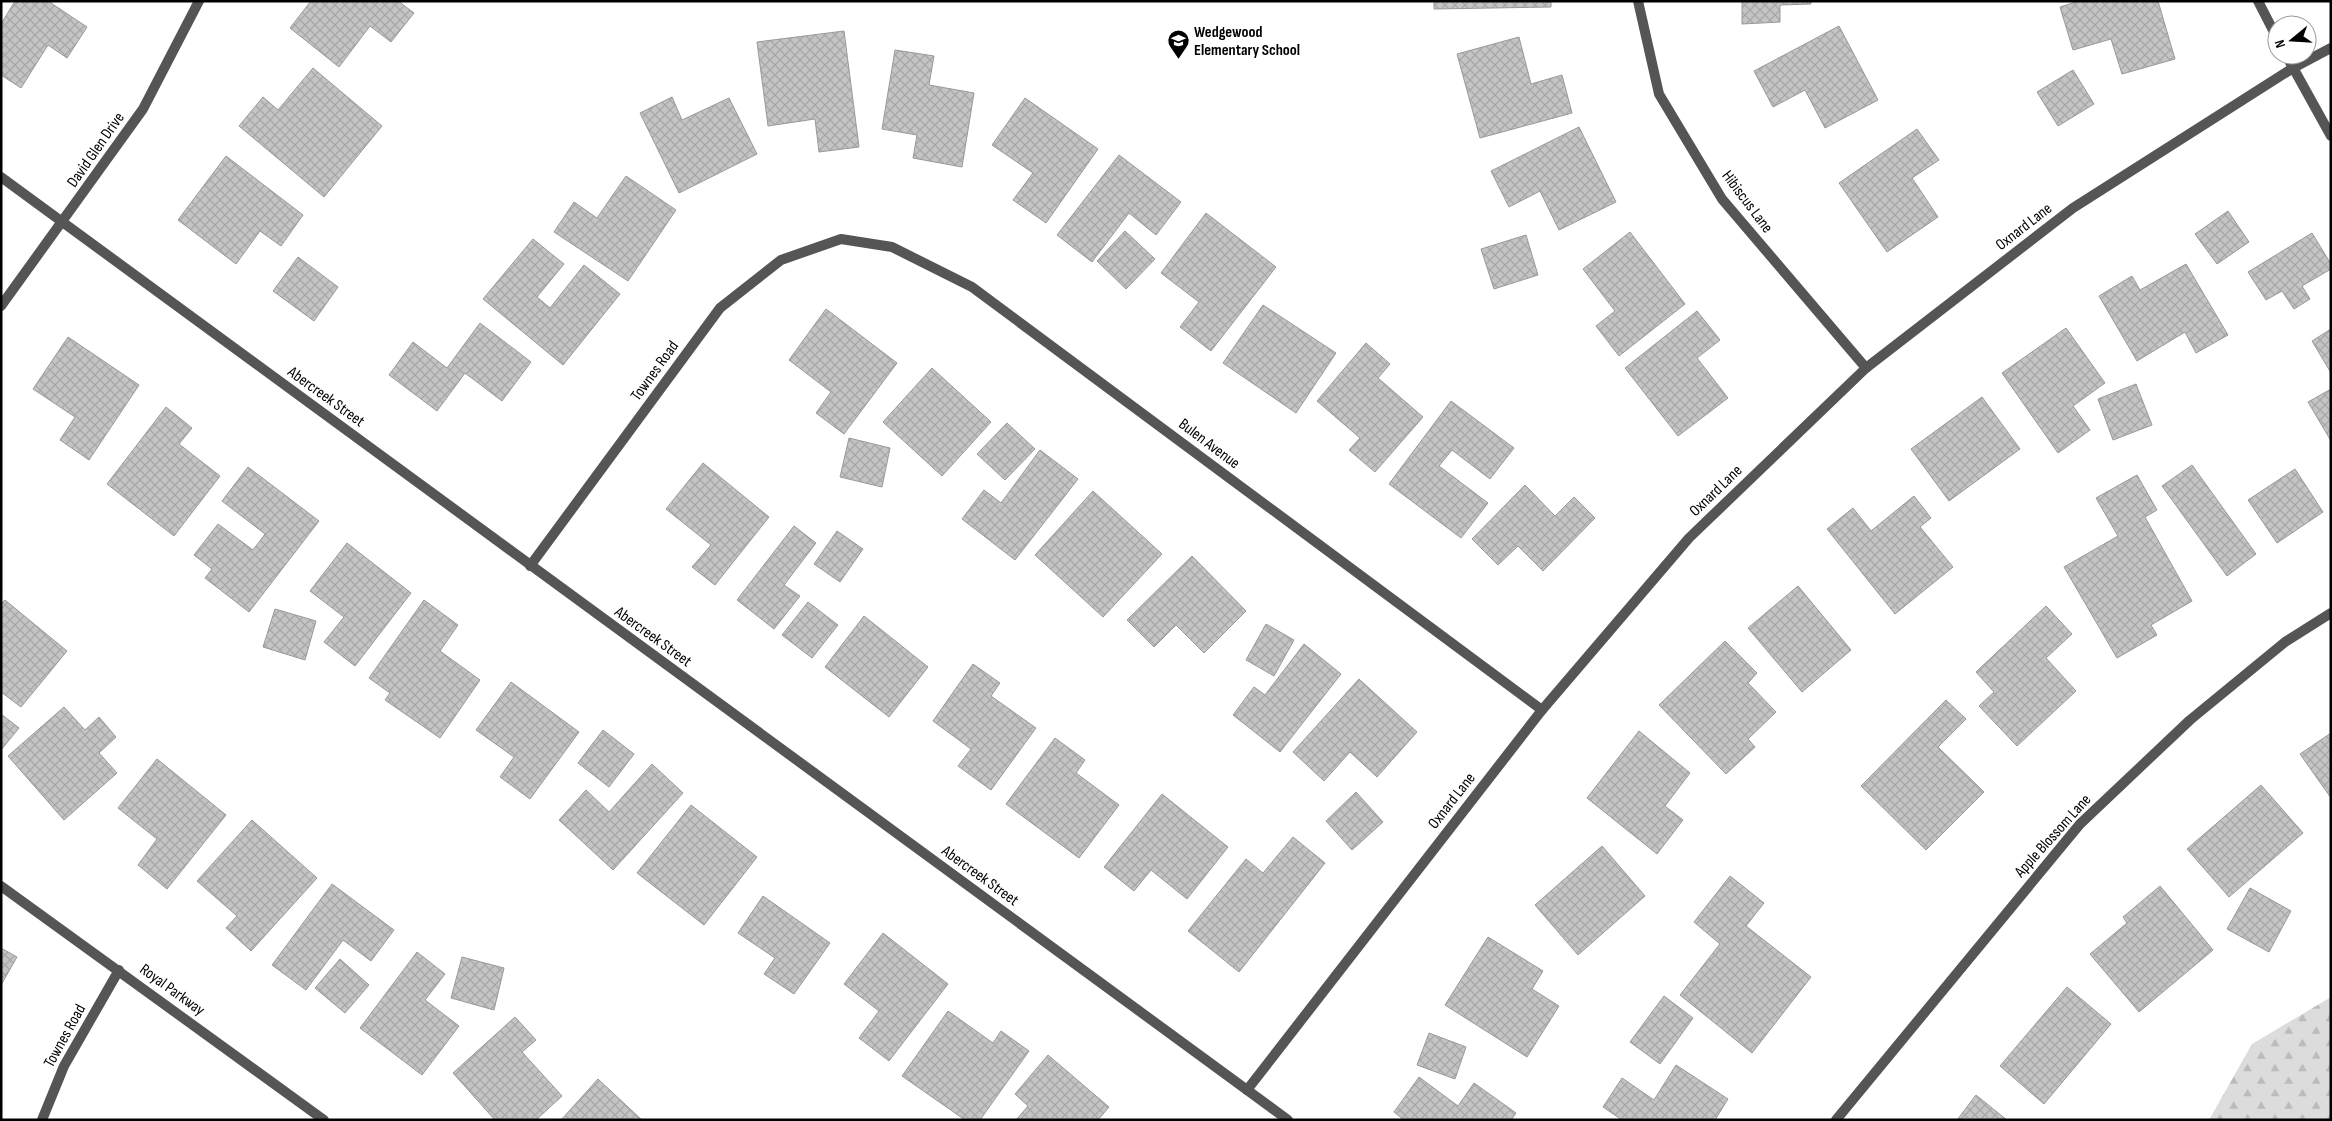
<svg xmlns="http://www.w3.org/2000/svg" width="2332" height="1121" font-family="'Sofia Sans Condensed',sans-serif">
	<defs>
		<pattern id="forest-firs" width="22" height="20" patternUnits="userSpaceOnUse" patternTransform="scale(1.25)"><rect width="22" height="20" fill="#dcdcdc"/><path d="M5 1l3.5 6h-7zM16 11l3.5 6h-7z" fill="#bbb"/></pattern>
		<pattern id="building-cross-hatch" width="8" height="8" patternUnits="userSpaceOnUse" patternTransform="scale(1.25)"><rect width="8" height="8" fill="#c4c4c4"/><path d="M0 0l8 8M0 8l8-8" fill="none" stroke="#a7a7a7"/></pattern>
	</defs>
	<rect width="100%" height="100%" fill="#fff"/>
	<path fill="url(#forest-firs)" d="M2331,997V1120H2209L2252,1044Z"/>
	<g fill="url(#building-cross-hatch)" stroke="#999">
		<path d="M15,1H48L87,27L67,58L48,45L21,88L1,75V24Z"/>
		<path d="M311,1H398L414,13L391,42L370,26L339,67L290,28Z"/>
		<path d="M1434,1H1551V7L1434,9Z"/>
		<path d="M1742,1H1811V4L1780,5V22L1742,24Z"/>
		<path d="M2079,1H2158L2175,59L2122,74L2111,39L2073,50L2060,7Z"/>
		<path d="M1839,26L1878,100L1825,128L1805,90L1773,107L1754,71Z"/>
		<path d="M844,31L859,147L819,152L815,119L768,126L757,42Z"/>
		<path d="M1519,37L1531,84L1562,75L1572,113L1480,138L1457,54Z"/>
		<path d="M895,50L934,56L929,85L974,93L962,167L913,158L917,135L882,129Z"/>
		<path d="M313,68L382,126L324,197L239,126L263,97L278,110Z"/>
		<path d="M2073,70L2094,104L2058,126L2037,92Z"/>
		<path d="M672,97L682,120L729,98L757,154L679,193L640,113Z"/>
		<path d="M1025,98L1098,149L1046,223L1013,200L1033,173L992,145Z"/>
		<path d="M1579,127L1616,202L1559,230L1540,191L1509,207L1491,171Z"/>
		<path d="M1917,129L1939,160L1912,178L1938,217L1887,252L1839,183Z"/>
		<path d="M1119,155L1181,202L1156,235L1129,213L1092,262L1057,235Z"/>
		<path d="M226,156L303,215L281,246L260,231L236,264L178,220Z"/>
		<path d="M626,176L676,210L628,281L554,232L574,202L597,218Z"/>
		<path d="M2228,211L2249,242L2217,264L2195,234Z"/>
		<path d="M1206,213L1276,267L1211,351L1180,327L1199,302L1161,273Z"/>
		<path d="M1125,231L1155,259L1126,289L1097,261Z"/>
		<path d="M1630,232L1685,304L1619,356L1596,326L1615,311L1583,269Z"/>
		<path d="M2312,233L2331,264V269L2302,286L2310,299L2294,309L2282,291L2266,300L2248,272Z"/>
		<path d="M1526,235L1538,275L1494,289L1481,249Z"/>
		<path d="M533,239L564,264L537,297L550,308L584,265L620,294L563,365L483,299Z"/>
		<path d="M298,257L338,287L314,321L273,291Z"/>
		<path d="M2186,264L2228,335L2196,353L2185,332L2137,361L2099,296L2132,276L2140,290Z"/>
		<path d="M1263,305L1336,353L1296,413L1223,363Z"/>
		<path d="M826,309L897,363L844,434L816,413L831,392L789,360Z"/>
		<path d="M1697,311L1720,340L1697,358L1728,398L1678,436L1625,368Z"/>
		<path d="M480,323L531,362L502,401L465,373L437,411L389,375L413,342L447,368Z"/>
		<path d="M2066,328L2105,383L2073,406L2090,430L2058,453L2002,373Z"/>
		<path d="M2331,329V373L2312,341Z"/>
		<path d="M68,337L139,385L89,460L60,440L75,417L33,389Z"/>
		<path d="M1366,343L1390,364L1378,378L1423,417L1375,472L1349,450L1360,438L1317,401Z"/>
		<path d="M932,368L991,422L942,476L883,422Z"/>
		<path d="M2136,384L2152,425L2113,440L2098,399Z"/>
		<path d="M2331,389V441L2308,402Z"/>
		<path d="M1982,397L2020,449L1949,501L1911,449Z"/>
		<path d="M1451,401L1514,448L1490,479L1452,450L1439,466L1488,503L1461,538L1389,484Z"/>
		<path d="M166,407L192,428L179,444L220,476L174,536L107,484Z"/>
		<path d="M1007,423L1035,449L1005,480L977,454Z"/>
		<path d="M849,438L890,448L882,487L840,477Z"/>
		<path d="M1040,450L1078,479L1015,560L962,519L984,490L1001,503Z"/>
		<path d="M703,463L769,517L715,585L692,567L711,545L666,509Z"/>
		<path d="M2192,465L2256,554L2227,576L2162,486Z"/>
		<path d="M248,467L319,521L249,612L205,578L212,569L194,555L218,524L253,550L265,534L222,501Z"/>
		<path d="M2295,469L2323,512L2277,543L2248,500Z"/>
		<path d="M2137,475L2157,510L2145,517L2192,601L2151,625L2157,635L2117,658L2064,567L2118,536L2096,498Z"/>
		<path d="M1525,485L1555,516L1574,497L1595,518L1543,571L1518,546L1498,565L1472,539Z"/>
		<path d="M1093,491L1162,554L1103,617L1035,555Z"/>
		<path d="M1914,496L1931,518L1920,527L1953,567L1895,614L1827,529L1853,508L1871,531Z"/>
		<path d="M794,526L816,543L784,585L800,596L774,629L737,600Z"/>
		<path d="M837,531L863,549L840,582L814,564Z"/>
		<path d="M347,543L411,593L355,666L324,642L344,617L310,591Z"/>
		<path d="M1192,556L1246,611L1204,653L1176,625L1154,647L1127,620Z"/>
		<path d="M1798,586L1851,650L1802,692L1748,628Z"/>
		<path d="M5,600L67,651L21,707L1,692V604Z"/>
		<path d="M424,600L458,625L440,651L480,680L440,738L385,700L390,693L369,678Z"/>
		<path d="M808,602L838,625L812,658L782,635Z"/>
		<path d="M2046,606L2072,634L2046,658L2076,691L2017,746L1979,706L1994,692L1976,672Z"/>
		<path d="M275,609L316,621L305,660L263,647Z"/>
		<path d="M864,616L928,667L889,717L825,667Z"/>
		<path d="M1266,624L1294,640L1274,676L1246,660Z"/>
		<path d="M1725,641L1757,673L1748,683L1776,712L1748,739L1755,747L1726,774L1659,705Z"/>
		<path d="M1304,644L1341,674L1280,752L1233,715L1254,687L1265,695Z"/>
		<path d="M973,664L1000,683L991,696L1036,728L991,790L958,766L971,749L933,721Z"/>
		<path d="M1359,679L1417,732L1377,777L1350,752L1324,781L1293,752Z"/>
		<path d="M511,682L579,732L530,799L500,777L514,757L476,730Z"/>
		<path d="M1946,700L1966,719L1938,747L1984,792L1926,850L1861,786Z"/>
		<path d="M64,707L85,730L99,717L116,737L99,753L117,773L64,820L8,756Z"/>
		<path d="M1,714L19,728L1,750Z"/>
		<path d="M603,730L634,754L609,787L578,763Z"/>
		<path d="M1639,731L1690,773L1665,806L1683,820L1657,854L1587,798Z"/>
		<path d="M2331,733V798L2300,754Z"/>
		<path d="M1055,738L1085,760L1076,773L1119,805L1079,858L1006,804Z"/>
		<path d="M157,759L226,815L167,889L138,865L157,839L118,808Z"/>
		<path d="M652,764L683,793L613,870L559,820L586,790L609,812Z"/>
		<path d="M2261,785L2303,833L2229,897L2187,849Z"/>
		<path d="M1356,792L1383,822L1352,850L1326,821Z"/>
		<path d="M1162,794L1228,847L1187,899L1151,870L1134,891L1104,867Z"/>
		<path d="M691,805L757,857L704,925L637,873Z"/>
		<path d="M252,820L317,878L251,951L226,928L237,916L197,881Z"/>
		<path d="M1293,837L1325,863L1239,972L1188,931L1246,859L1263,873Z"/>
		<path d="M1602,846L1645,896L1578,955L1535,905Z"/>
		<path d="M1730,876L1764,903L1746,926L1811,977L1752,1053L1680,995L1720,944L1694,922Z"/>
		<path d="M332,884L394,930L371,961L343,940L306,990L272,965Z"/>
		<path d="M2160,886L2213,950L2139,1012L2090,954L2127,923L2123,917Z"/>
		<path d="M2250,888L2291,911L2269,952L2227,929Z"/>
		<path d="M763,896L830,943L794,994L764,974L775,958L738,933Z"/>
		<path d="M883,933L948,984L889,1061L859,1038L879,1011L844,984Z"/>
		<path d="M1488,937L1543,971L1532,989L1559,1006L1527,1057L1445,1005Z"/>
		<path d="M1,948L17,957L1,985Z"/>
		<path d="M417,952L445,974L425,1000L459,1026L422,1075L360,1028Z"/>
		<path d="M462,957L504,968L494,1010L451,998Z"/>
		<path d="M340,959L369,985L345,1013L315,988Z"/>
		<path d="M2067,987L2111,1024L2044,1104L2000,1066Z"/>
		<path d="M1664,996L1693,1018L1660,1064L1630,1042Z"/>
		<path d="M948,1011L993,1043L1001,1031L1029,1051L980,1120H965L902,1076Z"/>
		<path d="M515,1017L536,1040L522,1052L562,1096L536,1120H495L453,1073Z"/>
		<path d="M1429,1033L1466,1047L1455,1079L1417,1065Z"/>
		<path d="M1048,1055L1109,1107L1098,1120H1016L1028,1106L1015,1094Z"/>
		<path d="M1676,1065L1728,1099L1715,1120H1622L1603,1107L1622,1078L1654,1100Z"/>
		<path d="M1419,1077L1458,1106L1474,1083L1516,1113L1511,1120H1404L1394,1112Z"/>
		<path d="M598,1079L642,1120H561Z"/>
		<path d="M1976,1095L2007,1120H1957Z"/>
	</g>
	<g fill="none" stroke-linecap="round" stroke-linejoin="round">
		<g stroke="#555" stroke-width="10">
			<path d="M1638,1L1659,94L1722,199L1866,368"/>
			<path d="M2258,1L2277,38"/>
			<path d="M2286,55L2331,136"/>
			<path d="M1,177L1288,1120"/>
			<path d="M1,306L143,109L199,1"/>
			<path d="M530,566L720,308L781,260L841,239L892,247L972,287L1542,710"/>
			<path d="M1,886L324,1120"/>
			<path d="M1247,1090L1542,710L1689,538L1866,368L2073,208L2293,68L2331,48"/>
			<path d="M42,1120L64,1066L119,970"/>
			<path d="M1836,1120L2080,824L2190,720L2285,642L2331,613"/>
		</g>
	</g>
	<defs>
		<symbol id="school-pin" viewBox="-11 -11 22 30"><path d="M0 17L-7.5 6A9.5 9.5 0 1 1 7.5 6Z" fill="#000" stroke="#fff"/><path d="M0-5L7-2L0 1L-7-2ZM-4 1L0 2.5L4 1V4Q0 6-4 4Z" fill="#fff"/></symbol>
	</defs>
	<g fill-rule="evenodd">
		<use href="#school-pin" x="1166" y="28" width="25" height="34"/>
	</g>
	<g text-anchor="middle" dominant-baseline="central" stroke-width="4" stroke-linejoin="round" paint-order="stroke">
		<g font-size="16" font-weight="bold" fill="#000" stroke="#fff" text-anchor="start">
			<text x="1194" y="32">Wedgewood<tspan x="1194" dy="18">Elementary School</tspan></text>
		</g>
		<g font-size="16" fill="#000" stroke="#fff">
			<text transform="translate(96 150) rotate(-55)">David Glen Drive</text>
			<text transform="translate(1747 202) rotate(53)">Hibiscus Lane</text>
			<text transform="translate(2024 227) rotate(-38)">Oxnard Lane</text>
			<text transform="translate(655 371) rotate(-54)">Townes Road</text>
			<text transform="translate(326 397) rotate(36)">Abercreek Street</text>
			<text transform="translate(1209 444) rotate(37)">Bulen Avenue</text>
			<text transform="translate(1716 491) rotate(-44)">Oxnard Lane</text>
			<text transform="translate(653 637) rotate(36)">Abercreek Street</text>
			<text transform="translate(1452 801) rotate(-52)">Oxnard Lane</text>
			<text transform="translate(2053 836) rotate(-48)">Apple Blossom Lane</text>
			<text transform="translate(980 876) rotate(36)">Abercreek Street</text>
			<text transform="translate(172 990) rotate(36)">Royal Parkway</text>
			<text transform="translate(65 1036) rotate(-61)">Townes Road</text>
		</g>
	</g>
	<rect width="2332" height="1121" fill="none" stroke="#000000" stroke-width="5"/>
	<g transform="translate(2292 40) rotate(252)"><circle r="24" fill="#ffffff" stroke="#999999"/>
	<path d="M0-4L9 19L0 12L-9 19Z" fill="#000000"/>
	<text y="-8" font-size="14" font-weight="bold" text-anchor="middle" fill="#000000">N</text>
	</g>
</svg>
